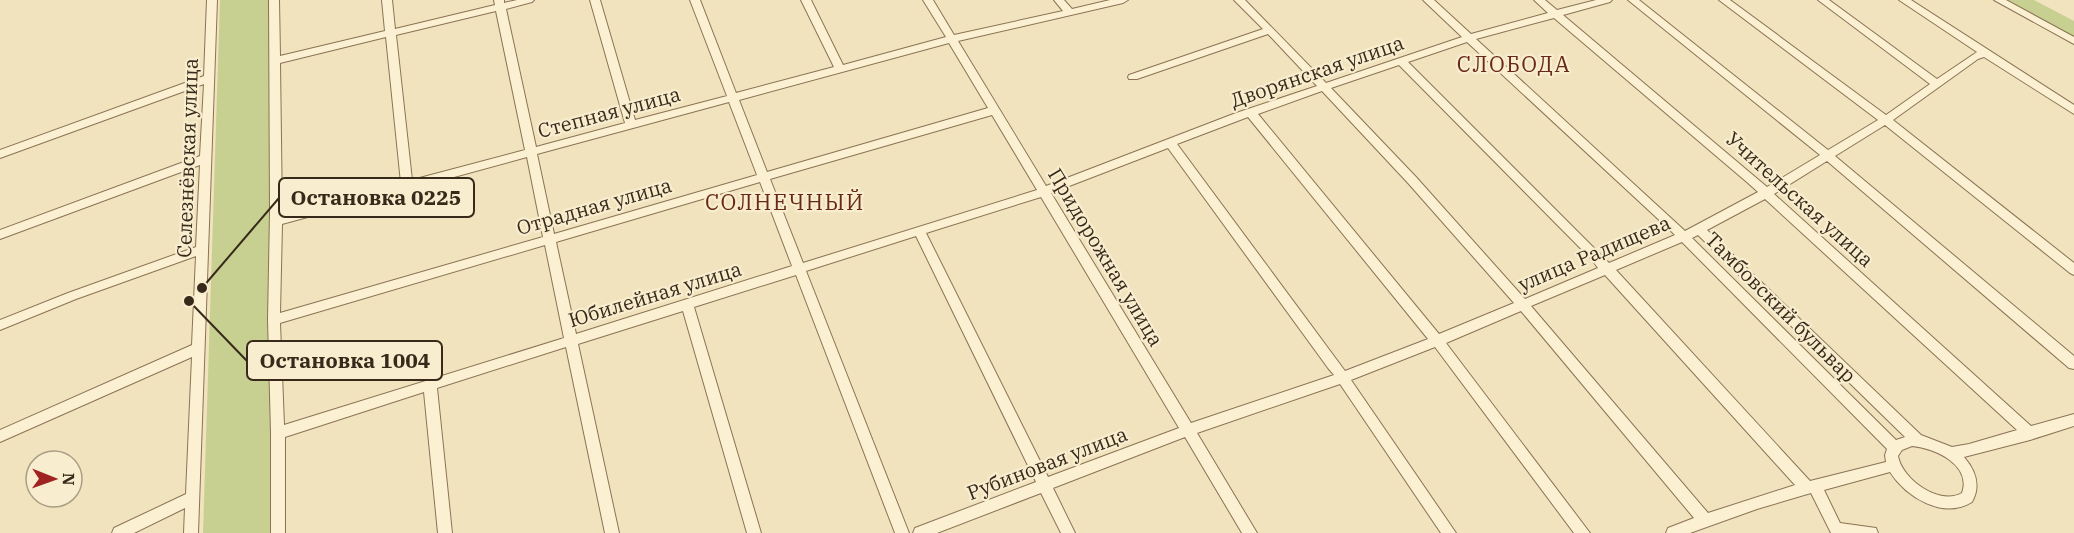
<svg xmlns="http://www.w3.org/2000/svg" width="2074" height="533" font-family="'IBM Plex Serif',serif">
	<rect width="100%" height="100%" fill="#f1e3bd"/>
	<g fill="#c7d091">
		<path d="M220,0H271V533H203Z"/>
		<path d="M2002,0H2034L2074,21V39Z"/>
	</g>
	<g fill="none" stroke-linecap="round" stroke-linejoin="round">
		<defs>
			<g id="minor">
				<path d="M207,0H217L198,533H184L185,508L134,533H112L114,528L186,494L192,357L0,442V430L192,345L196,256L76,299L0,330V320L68,293L196,247L200,165L0,239V230L200,156L204,84L0,158V150L204,76Z"/>
				<path d="M269,0H279L280,56L385,31L382,0H392L395,29L495,5L494,0H504V3L517,0H534L532,2L506,9L536,147L625,123L590,0H600L635,120L727,96L690,0H700L736,93L834,67L801,0H811L843,65L946,37L923,0H933L954,35L1063,11L1054,0H1064L1072,9L1110,0H1128L1123,3L958,41L1046,186L1236,113L1317,86L1268,34L1137,79H1129L1128,77L1129,75L1263,29L1234,0H1245L1326,83L1462,37L1423,0H1434L1471,34L1548,13L1534,0H1545L1557,10L1596,0H1612L1610,2L1563,15L1767,187L1820,155L1628,0H1639L1828,150L1878,120L1719,0H1730L1886,115L1930,84L1818,0H1829L1937,79L1977,52L1899,0H1911L2074,105V114L1984,57L1978,59L1893,120L2074,263V275L2070,273L1885,125L1835,156L2074,356V369L2069,368L1827,161L1774,194L2031,426L2074,414V426L2030,440L1964,457C1976,471 1981,486 1972,502C1943,520 1906,497 1890,472L1824,490L1840,523L1876,528L1878,533H1831L1811,493L1757,509L1690,533H1666L1668,528L1694,518L1521,311L1446,343L1590,533H1574L1435,347L1351,380L1456,533H1441L1340,384L1197,433L1257,533H1242L1185,437L1053,488L1075,533H1061L1041,493L937,533H913L915,528L1036,482L916,236L806,271L909,533H895L796,275L694,307L761,533H747L683,311L578,344L619,533H605L566,347L437,388L452,533H438L424,392L285,437V533H271V433L268,320L270,213ZM496,11L525,150L412,180L396,35ZM1554,18L1748,183L1758,192L1685,231L1476,39ZM386,37L401,183L282,215L280,63ZM1467,42L1670,230L1675,235L1609,263L1408,62ZM949,43L988,108L767,172L739,100ZM1399,65L1592,260L1598,268L1525,299L1416,177L1331,88ZM1322,91L1408,183L1514,303L1439,334L1258,114ZM729,102L757,175L554,234L537,154ZM992,115L1037,190L803,263L770,179ZM1248,117L1428,339L1345,371L1177,144ZM1168,148L1328,368L1334,375L1191,423L1051,193ZM527,157L543,237L280,313L282,224ZM760,182L792,266L576,334L556,242ZM1041,197L1179,428L1048,477L926,233ZM1765,199L2017,430L1969,444L1952,447L1921,435L1707,230ZM1698,235L1905,437L1896,440L1692,238ZM1682,242L1887,449L1885,455L1886,462L1810,481L1616,270ZM545,245L564,338L284,425L280,323ZM1605,275L1795,485L1708,513L1531,306ZM1912,446C1935,448 1972,465 1962,493C1939,506 1902,479 1898,456L1902,450Z"/>
				<path d="M1994,0H2006L2074,37V44Z"/>
			</g>
		</defs>
		<use href="#minor" stroke="#8a7355" stroke-width="2"/>
		<use href="#minor" fill="#fbf0d1" fill-rule="evenodd"/>
	</g>
	<g text-anchor="middle" dominant-baseline="central" stroke-width="4.5" stroke-linejoin="round" paint-order="stroke">
		<g font-size="20" fill="#382a1b" stroke="#f8edce">
			<text transform="translate(1317 71) rotate(-19)">Дворянская улица</text>
			<text transform="translate(609 112) rotate(-15)">Степная улица</text>
			<text transform="translate(187 158) rotate(-88)">Селезнёвская улица</text>
			<text transform="translate(1800 199) rotate(42)">Учительская улица</text>
			<text transform="translate(594 206) rotate(-16)">Отрадная улица</text>
			<text transform="translate(1594 253) rotate(-23)">улица Радищева</text>
			<text transform="translate(1106 257) rotate(59)">Придорожная улица</text>
			<text transform="translate(655 294) rotate(-17)">Юбилейная улица</text>
			<text transform="translate(1781 307) rotate(45)">Тамбовский бульвар</text>
			<text transform="translate(1047 463) rotate(-21)">Рубиновая улица</text>
		</g>
		<g font-size="22" letter-spacing="1.5" fill="#682a17" stroke="#f8edce">
			<text x="1514" y="63">СЛОБОДА</text>
			<text x="785" y="201">СОЛНЕЧНЫЙ</text>
		</g>
	</g>
	<path fill="none" stroke="#382a1b" stroke-width="2" d="M202 288L279 198M189 301L247 361"/>
	<g fill="#382a1b" stroke="#f8edce" stroke-width="2">
		<circle cx="202" cy="288" r="6"/>
		<circle cx="189" cy="301" r="6"/>
	</g>
	<g fill="#f8edce" stroke="#382a1b" stroke-width="2">
		<rect x="279" y="178" width="195" height="39" rx="6"/>
		<rect x="247" y="341" width="195" height="39" rx="6"/>
	</g>
	<g font-size="21" text-anchor="middle" font-weight="bold" fill="#382a1b">
		<text x="376" y="205">Остановка 0225</text>
		<text x="345" y="368">Остановка 1004</text>
	</g>
	<g transform="translate(54 479) rotate(91)"><circle r="28" fill="#f8edce" stroke="#ab9f86" stroke-width="1.5"/>
	<path d="M0-4.5L10 22L0 15L-10 22Z" fill="#9e2321"/>
	<text y="-9" font-size="16" font-weight="bold" text-anchor="middle" fill="#382a1b">N</text>
	</g>
</svg>
